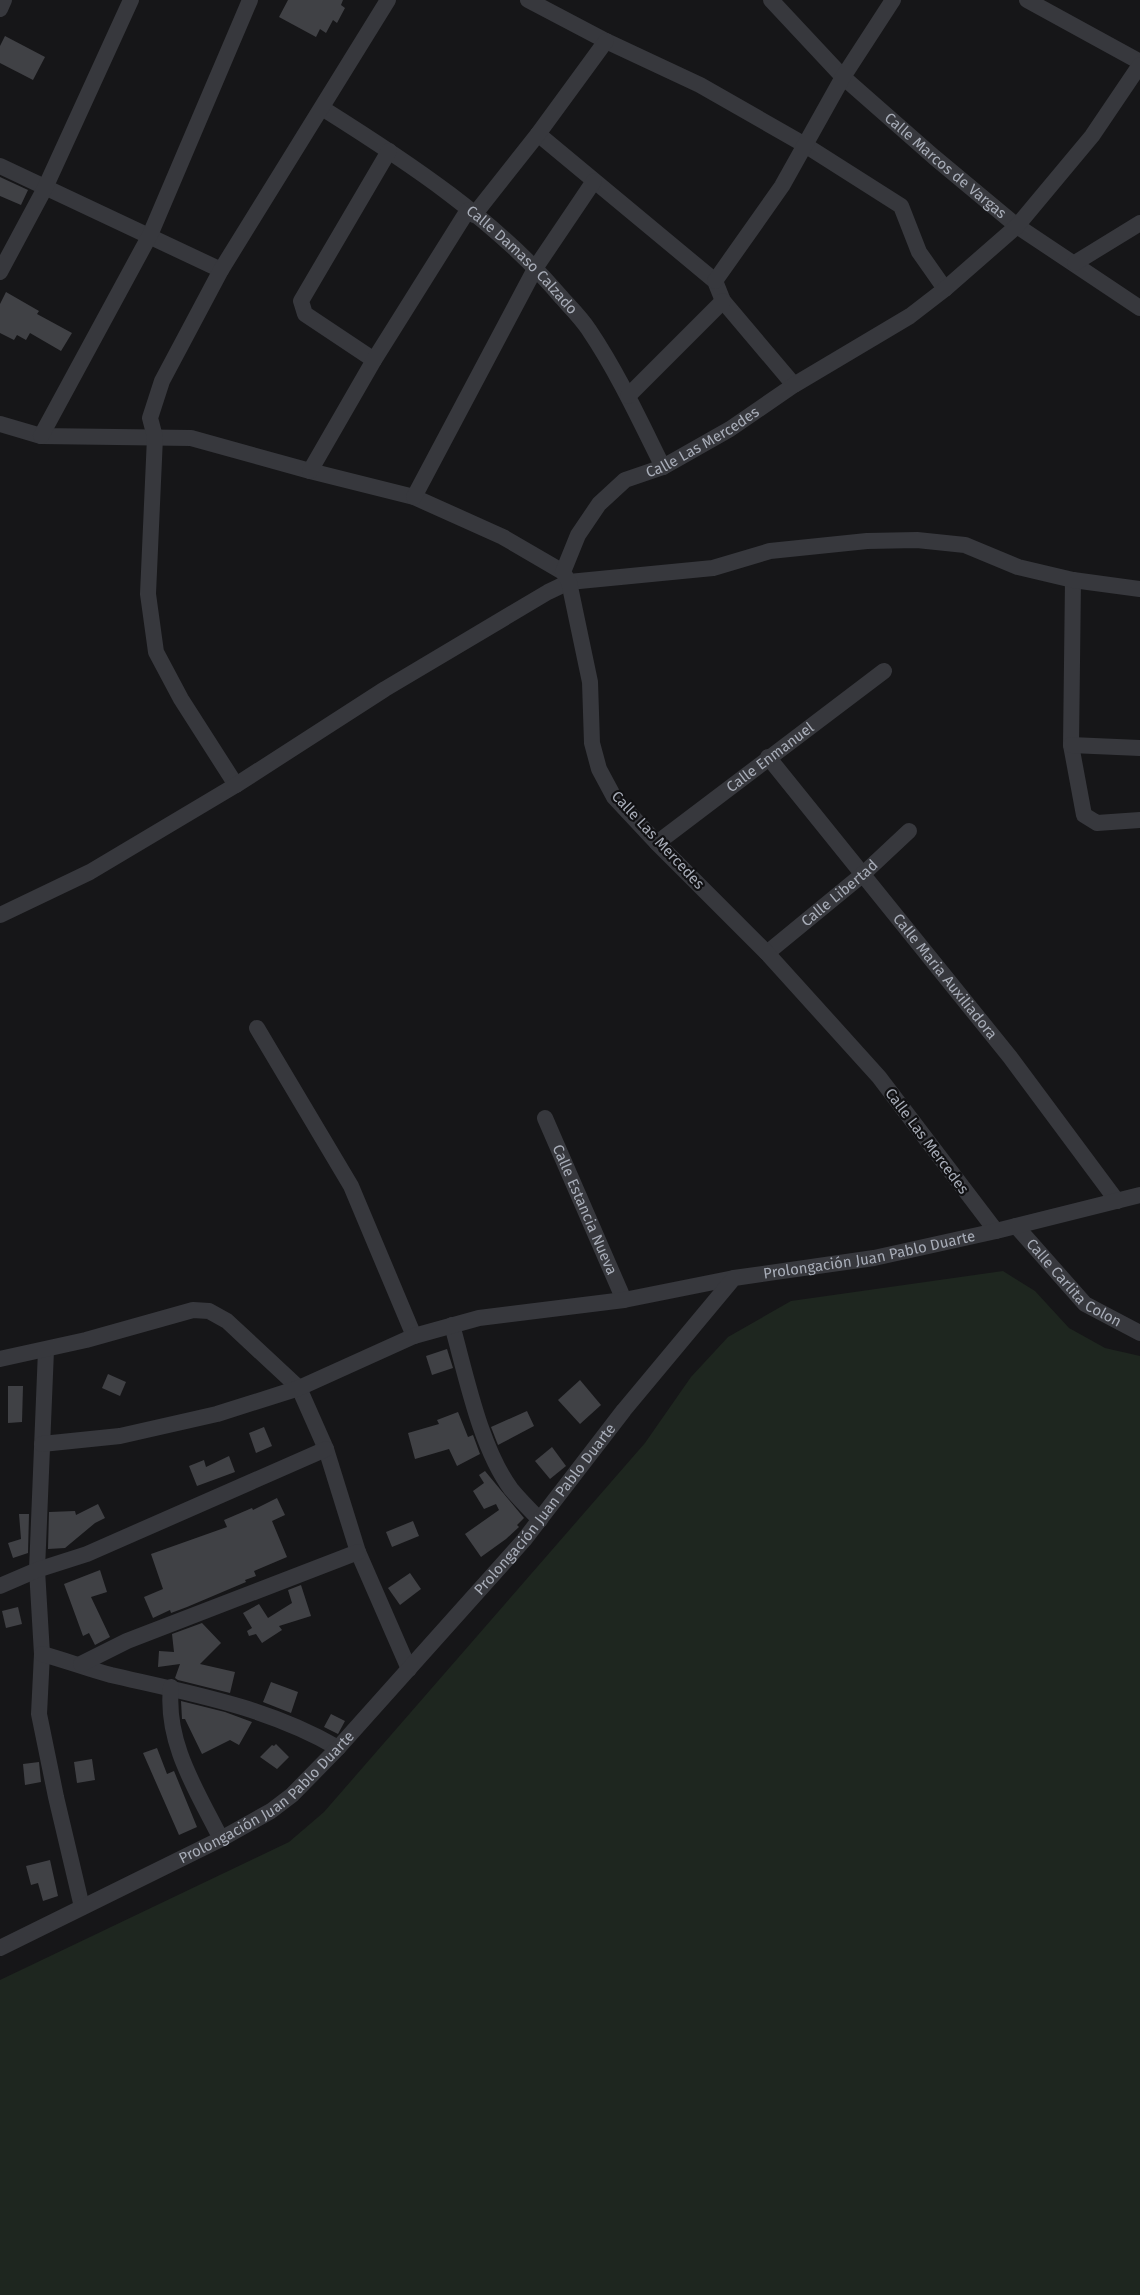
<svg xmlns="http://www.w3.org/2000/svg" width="1140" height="2295" font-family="'Fira Sans',sans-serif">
	<rect width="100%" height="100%" fill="#161618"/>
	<path fill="#1e261f" d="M1003,1271L1035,1291L1069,1328L1105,1348L1140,1356V2295H0V1980L289,1842L324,1812L645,1443L691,1377L728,1337L791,1301Z"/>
	<g fill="#404145">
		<path d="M288,0H343L341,5L345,8L337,23L333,20L326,33L320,29L316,37L279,17Z"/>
		<path d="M5,36L45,57L33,80L0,63V46Z"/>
		<path d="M0,177L28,190L21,205L0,196Z"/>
		<path d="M6,292L39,311L37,314L72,333L61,351L30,333L26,340L17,335L14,340L0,333V304Z"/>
		<path d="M447,1349L453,1368L432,1375L426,1356Z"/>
		<path d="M108,1374L126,1382L120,1396L102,1388Z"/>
		<path d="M580,1380L601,1405L580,1424L558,1400Z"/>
		<path d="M8,1386H23L22,1422L8,1423Z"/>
		<path d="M527,1411L534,1426L498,1445L491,1427Z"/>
		<path d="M458,1412L468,1437L473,1435L480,1454L457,1466L449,1449L415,1459L408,1433L439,1424L437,1420Z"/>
		<path d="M264,1427L272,1446L256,1453L249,1433Z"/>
		<path d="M552,1447L566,1466L550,1479L535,1461Z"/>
		<path d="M229,1456L235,1472L197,1486L189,1466L204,1460L206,1467Z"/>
		<path d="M485,1471L524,1518L517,1525L519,1527L506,1539L481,1557L465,1534L499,1510L496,1504L484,1509L473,1491L484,1483L479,1475Z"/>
		<path d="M277,1498L285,1515L272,1521L287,1557L254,1571L256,1576L245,1580L246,1582L187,1607L171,1613L170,1610L153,1618L144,1597L163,1589L151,1554L227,1527L224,1520L252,1508L253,1510Z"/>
		<path d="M98,1504L105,1518L95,1523L65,1548L48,1549L49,1512L75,1511L76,1515Z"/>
		<path d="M19,1514H29L28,1553L13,1558L8,1543L21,1539Z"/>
		<path d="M413,1521L419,1536L392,1547L386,1532Z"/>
		<path d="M100,1570L107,1592L91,1597L110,1637L95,1645L89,1633L83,1636L64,1584Z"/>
		<path d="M410,1573L421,1589L400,1605L388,1588Z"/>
		<path d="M301,1585L311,1616L279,1626L282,1630L262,1643L256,1634L249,1636L247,1631L252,1628L243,1613L259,1604L268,1618L292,1603L288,1590Z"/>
		<path d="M18,1607L22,1624L6,1628L2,1611Z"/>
		<path d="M202,1623L221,1643L200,1664L235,1672L230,1693L178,1680L175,1678L180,1664L158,1667L159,1651L174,1652L172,1634Z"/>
		<path d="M271,1682L298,1692L291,1713L263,1702Z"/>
		<path d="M181,1701L225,1712L252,1722L239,1745L230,1740L202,1754L185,1719H182Z"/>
		<path d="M331,1714L345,1721L338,1734L324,1727Z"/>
		<path d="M276,1744L289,1757L277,1769L260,1757L272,1745L274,1746Z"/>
		<path d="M157,1748L167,1774L174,1771L197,1827L179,1835L143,1753Z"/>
		<path d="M92,1759L95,1780L77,1783L74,1762Z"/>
		<path d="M39,1762L41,1782L25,1785L23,1764Z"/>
		<path d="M50,1860L58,1896L43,1901L38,1883L31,1885L26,1866Z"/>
	</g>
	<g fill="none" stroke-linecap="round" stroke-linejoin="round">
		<g stroke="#37383d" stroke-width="16">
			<path d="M528,0L606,41L700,85L805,145L901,206L919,252L945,289"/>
			<path id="s1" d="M771,0L843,77L934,157L1017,226L1140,308"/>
			<path d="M1027,0L1140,62"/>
			<path d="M0,9L4,0"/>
			<path id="s2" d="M322,108C408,162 496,220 562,298C571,308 582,319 589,330C618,373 640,421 663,467"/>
			<path d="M538,134L715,281L723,301L794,385"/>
			<path d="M0,166L221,270"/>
			<path d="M474,215L538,134L606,41"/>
			<path d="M1075,263L1140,223"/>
			<path d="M0,272L45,188L131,0"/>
			<path d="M715,281L782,186L843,77L893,0"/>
			<path d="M374,360L305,314L301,301L389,151"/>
			<path d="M628,396L723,301"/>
			<path d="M0,424L41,436L191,438L310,471L414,497L503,537L563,572"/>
			<path d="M41,436L150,235L250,0"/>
			<path d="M310,471L374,360L468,210"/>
			<path d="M414,497L536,267L594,181"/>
			<path d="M1073,580L1071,745L1084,815L1097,823L1140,820"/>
			<path d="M1071,745L1140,748"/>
			<path id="s3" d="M768,757L1010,1057L1117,1201"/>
			<path d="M236,785L181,699L156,652L148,594L155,437L150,418L162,381L221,270L388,0"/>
			<path id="s4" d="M657,843L884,671"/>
			<path d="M0,915L90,872L236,785L385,689L548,592L569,582L713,568L770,551L867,541L917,540L965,545L1018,567L1073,580L1140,589"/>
			<path id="s5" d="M767,953L862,875L909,831"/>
			<path d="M257,1028L351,1186L414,1336"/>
			<path id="s6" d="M545,1118L624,1300"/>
			<path id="s7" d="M1016,1226L1085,1304L1140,1333"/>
			<path id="s8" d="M996,1231L879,1077L767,953L657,843L614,797L599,769L592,743L590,682L569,582L563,572L578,535L599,504L625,480L663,467L730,429L794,385L910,316L945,289L1017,226L1092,136L1140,65"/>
			<path d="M452,1325C466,1375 480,1447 511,1489C520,1500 530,1510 540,1520"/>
			<path d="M46,1350L37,1570L42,1654L39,1714L56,1797L82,1907"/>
			<path d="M0,1359L86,1340L193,1310L209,1311L227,1321L299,1388L326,1449L358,1552L409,1669"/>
			<path d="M42,1444L120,1436L217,1414L299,1388L414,1336L479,1318L624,1300L734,1278"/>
			<path d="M0,1586L37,1570L87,1554L326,1449"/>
			<path d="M42,1654C65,1660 88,1669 111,1675C189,1693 268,1707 338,1748"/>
			<path d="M81,1664L127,1641L358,1552"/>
			<path d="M171,1687C165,1743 197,1791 221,1839"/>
			<path id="s9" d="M0,1948L221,1839L271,1811L292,1795L338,1748L524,1540L624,1410L734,1278L874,1258L996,1231L1140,1195"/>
		</g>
	</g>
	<g text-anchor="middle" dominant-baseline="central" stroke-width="4.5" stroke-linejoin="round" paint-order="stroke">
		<g font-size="15" fill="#a8adb8" stroke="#111113">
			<text stroke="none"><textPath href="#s1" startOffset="241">Calle Marcos de Vargas</textPath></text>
			<text stroke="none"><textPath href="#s2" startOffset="252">Calle Damaso Calzado</textPath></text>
			<text stroke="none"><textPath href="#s8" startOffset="1012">Calle Las Mercedes</textPath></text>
			<text stroke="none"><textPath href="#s4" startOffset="142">Calle Enmanuel</textPath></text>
			<text transform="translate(658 840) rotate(47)">Calle Las Mercedes</text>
			<text stroke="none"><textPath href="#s5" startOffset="94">Calle Libertad</textPath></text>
			<text stroke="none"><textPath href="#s3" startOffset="282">Calle Maria Auxiliadora</textPath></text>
			<text transform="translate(927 1141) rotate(53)">Calle Las Mercedes</text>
			<text stroke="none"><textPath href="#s6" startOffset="100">Calle Estancia Nueva</textPath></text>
			<text stroke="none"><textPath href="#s9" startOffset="1148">Prolongación Juan Pablo Duarte</textPath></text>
			<text stroke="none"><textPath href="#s7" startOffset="82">Calle Carlita Colon</textPath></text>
			<text stroke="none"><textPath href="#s9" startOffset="712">Prolongación Juan Pablo Duarte</textPath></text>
			<text stroke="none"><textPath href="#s9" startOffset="308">Prolongación Juan Pablo Duarte</textPath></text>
		</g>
	</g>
</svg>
